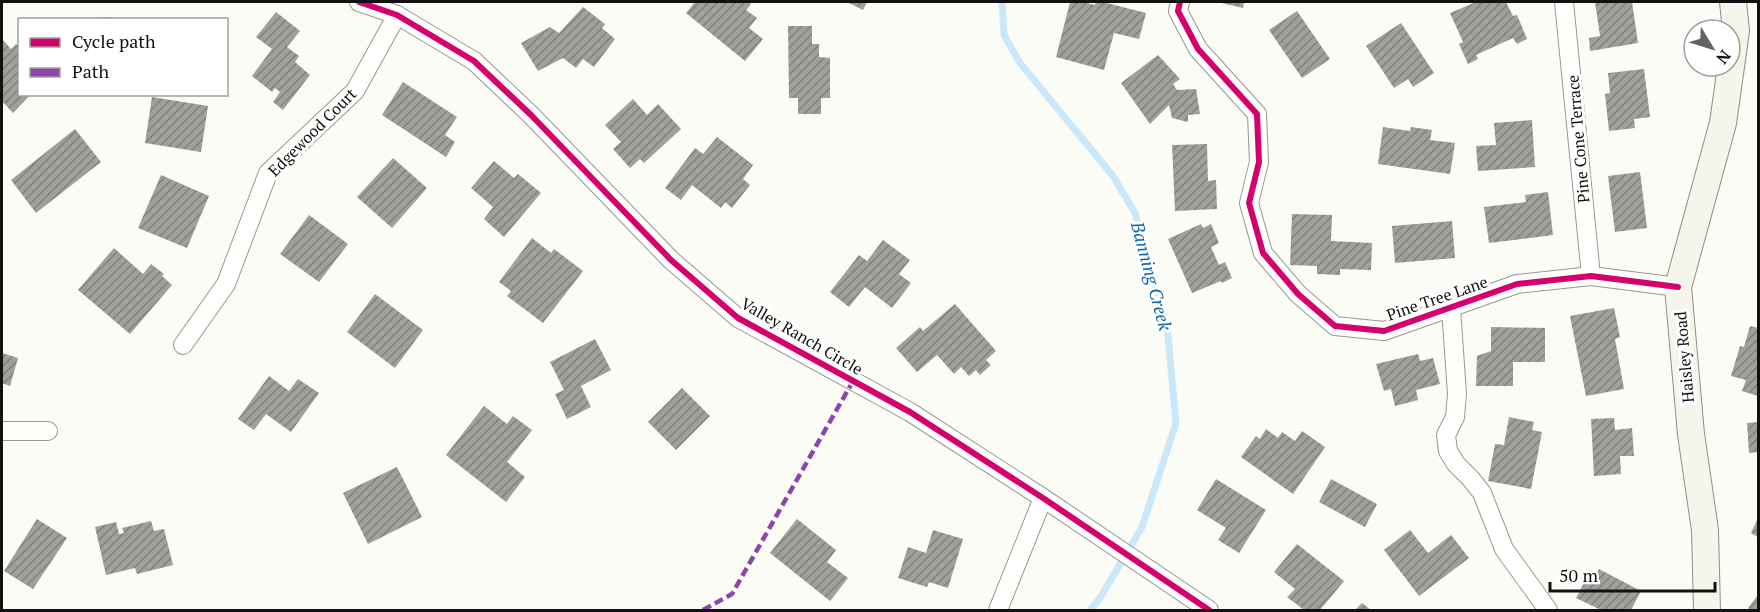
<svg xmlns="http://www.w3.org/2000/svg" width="1760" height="612" font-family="'PT Serif',serif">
	<defs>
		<pattern id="building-hatch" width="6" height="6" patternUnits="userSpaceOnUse" patternTransform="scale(1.5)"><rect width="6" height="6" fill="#a19f9c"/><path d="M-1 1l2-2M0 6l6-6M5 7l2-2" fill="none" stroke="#82807e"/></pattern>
	</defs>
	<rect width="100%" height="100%" fill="#fcfcf7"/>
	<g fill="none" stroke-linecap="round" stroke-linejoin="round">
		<path stroke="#cae8fa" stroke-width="7" d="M1002,2L1004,35L1020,63L1113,176L1135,213L1167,325L1176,423L1142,527L1100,598L1090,610"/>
	</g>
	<g fill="url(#building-hatch)">
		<path d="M695,2H749L751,4L746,10L757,18L749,28L763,39L745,61L686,13Z"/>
		<path d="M847,2H867L863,10Z"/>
		<path d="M1070,2H1083L1095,5L1096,2H1103L1146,13L1139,39L1114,33L1104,70L1056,57Z"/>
		<path d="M1217,2H1244L1243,8Z"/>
		<path d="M1476,2H1506L1513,16L1517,15L1527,39L1517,44L1513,38L1476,55L1478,59L1468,64L1459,44L1463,42L1450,13Z"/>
		<path d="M1595,2H1632L1638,43L1590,51L1589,38L1600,36Z"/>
		<path d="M583,7L605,24L602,28L615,39L594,67L583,59L576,68L563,58L538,71L521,43L550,27L559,33Z"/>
		<path d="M1297,11L1330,59L1302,78L1269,30Z"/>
		<path d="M276,12L300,31L287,47L299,56L295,62L310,75L283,110L273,102L280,92L275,88L272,92L252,76L272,49L256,37Z"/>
		<path d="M112,17V20H92V18Z"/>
		<path d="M1401,23L1434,73L1413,87L1408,79L1394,88L1366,46Z"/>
		<path d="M788,26H812V44H819V57L830,58V98H821V114H798V98H789Z"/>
		<path d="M2,39L11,49L16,44L20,47V94H31L13,113L2,101Z"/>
		<path d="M1158,55L1180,79L1173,84L1177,90L1196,89L1200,114L1188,115V122L1172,118L1169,105L1150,124L1121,83Z"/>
		<path d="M1644,69L1650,117L1634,119L1635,128L1609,131L1605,94L1610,93L1608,73Z"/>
		<path d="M403,82L457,117L445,135L455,142L446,157L382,115Z"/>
		<path d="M152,97L208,106L201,152L145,143Z"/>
		<path d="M633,99L647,115L658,104L681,129L644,163L640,159L630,168L613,149L621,142L605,125Z"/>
		<path d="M1532,120L1535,167L1478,171L1476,146L1496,145L1494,123Z"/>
		<path d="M1383,127L1410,131L1411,127L1432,130L1430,140L1455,143L1450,174L1378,164Z"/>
		<path d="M75,129L101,162L36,213L11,180Z"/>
		<path d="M717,137L753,165L743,179L750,185L732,208L725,202L721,208L692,185L681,200L665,188L695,148L703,154Z"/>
		<path d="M1207,144L1208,181L1216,180L1217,209L1175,211L1172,145Z"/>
		<path d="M393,158L427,188L392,228L357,197Z"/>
		<path d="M494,161L514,178L518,174L541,193L504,237L484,219L493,207L471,188Z"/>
		<path d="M1640,172L1647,228L1615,232L1608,176Z"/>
		<path d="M161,175L209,196L187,248L138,228Z"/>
		<path d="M1548,192L1553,235L1489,243L1484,207L1526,202L1525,195Z"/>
		<path d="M1292,214L1332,215L1331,241L1372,243L1371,270L1340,269V275L1317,274V266L1290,265Z"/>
		<path d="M309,215L348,244L319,282L280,254Z"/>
		<path d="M1452,221L1455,258L1395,263L1392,226Z"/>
		<path d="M1201,224L1203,228L1211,224L1219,243L1211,247L1219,265L1225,262L1232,278L1222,283L1221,281L1192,293L1168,239Z"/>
		<path d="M532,238L551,253L554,249L583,271L543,323L507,296L511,291L499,282Z"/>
		<path d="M883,240L910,260L899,274L911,283L892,308L865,287L849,307L830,292L859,255L867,261Z"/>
		<path d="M114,248L143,274L151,264L164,274L162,276L172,285L130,334L78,290Z"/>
		<path d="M375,294L423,330L395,368L347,332Z"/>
		<path d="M955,304L996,351L986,360L991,365L980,375L976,370L969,376L961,367L954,374L937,355L917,372L896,348L920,327L923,331Z"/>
		<path d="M1614,308L1620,337L1615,339L1624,389L1586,396L1570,316Z"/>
		<path d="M1750,326L1758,328V396L1742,391L1746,380L1731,376L1740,346L1744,347Z"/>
		<path d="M1491,327L1545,328V362H1513V386H1476L1477,356L1491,351Z"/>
		<path d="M595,339L611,370L581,386L591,407L567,419L555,394L564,390L550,362Z"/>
		<path d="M2,353L18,358L10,386L2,383Z"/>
		<path d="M1418,354L1420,361L1433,358L1440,384L1416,390L1418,400L1395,406L1391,389L1384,391L1376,364Z"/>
		<path d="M269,376L289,391L298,379L319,393L291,432L266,414L254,430L238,419Z"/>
		<path d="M682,388L710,416L676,450L648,422Z"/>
		<path d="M484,406L507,424L513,416L532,430L507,462L525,477L506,502L446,455Z"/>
		<path d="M1509,417L1534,422L1532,430L1542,432L1531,489L1488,481L1495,444L1504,445Z"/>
		<path d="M1614,418L1615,430L1632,428L1634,456H1620L1621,474L1594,476L1591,419Z"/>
		<path d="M1758,422V452L1749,453L1747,423Z"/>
		<path d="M1266,429L1278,438L1282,432L1295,441L1302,431L1325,447L1293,494L1241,457L1256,436L1260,439Z"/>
		<path d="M397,467L422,517L368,544L343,493Z"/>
		<path d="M1216,479L1266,510L1239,553L1218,540L1226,528L1197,510Z"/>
		<path d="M1331,479L1377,504L1365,527L1319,502Z"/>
		<path d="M1758,518V537L1751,533Z"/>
		<path d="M37,519L67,538L33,589L4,571Z"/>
		<path d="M797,519L836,550L827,562L848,578L830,601L770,553Z"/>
		<path d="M151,521L154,531L164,529L173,565L137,574L135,568L106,575L95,527L116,522L119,534L124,533L122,528Z"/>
		<path d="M933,530L963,539L948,588L929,582L927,587L898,578L908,547L926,553Z"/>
		<path d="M1410,530L1428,553L1451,535L1469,558L1419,596L1384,550Z"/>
		<path d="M1297,544L1344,581L1320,610H1304L1287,597L1295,589L1274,572Z"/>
		<path d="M1599,569L1641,591L1631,610H1601L1576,598L1586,579L1593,582Z"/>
		<path d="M1758,595V610H1751L1748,608Z"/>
		<path d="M1362,603L1371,610H1355Z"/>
	</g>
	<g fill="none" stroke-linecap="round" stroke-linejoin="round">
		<defs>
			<g id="street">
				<path d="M359,2L397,15L474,61L531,115L671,260L738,318L910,412L1043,498L1209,610"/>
				<path d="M1180,2L1178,11L1198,49L1257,114L1259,162L1249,203L1263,253L1298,294L1335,326L1384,331L1517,284L1591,276L1678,287"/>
				<path d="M1564,2L1591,276"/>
				<path d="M1451,308L1457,394L1455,417L1446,435L1448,451L1456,464L1471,479L1482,493L1504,549L1548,610"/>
				<path d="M183,345L226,284L268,173L355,91L397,15"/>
				<path d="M2,431H48"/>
				<path d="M998,610L1043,498"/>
			</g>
			<path id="secondary" d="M1707,610L1705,530L1691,434L1678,287L1723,123L1736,31L1733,2"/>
		</defs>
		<use href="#street" stroke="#979795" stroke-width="20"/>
		<use href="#secondary" stroke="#8d8d8b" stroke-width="28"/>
		<use href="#street" stroke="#fffffe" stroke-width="18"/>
		<use href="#secondary" stroke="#f6f5eb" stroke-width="26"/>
		<path stroke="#8e44ad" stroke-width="4.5" stroke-dasharray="9 4.5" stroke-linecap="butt" d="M703,610L732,594L853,381"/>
		<defs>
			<g id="cycleway">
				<path d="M359,2L397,15L474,61L531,115L671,260L738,318L910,412L1043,498L1209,610"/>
				<path d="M1180,2L1178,11L1198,49L1257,114L1259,162L1249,203L1263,253L1298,294L1335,326L1384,331L1517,284L1591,276L1678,287"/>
			</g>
		</defs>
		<use href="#cycleway" stroke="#fff" stroke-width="10"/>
		<use href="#cycleway" stroke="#d6006c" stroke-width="6"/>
	</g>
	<g text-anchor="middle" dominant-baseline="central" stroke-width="6" stroke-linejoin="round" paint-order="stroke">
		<g font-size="16" fill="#111" stroke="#fff">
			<text transform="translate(312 132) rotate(-45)">Edgewood Court</text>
			<text transform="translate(1578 139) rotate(-95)">Pine Cone Terrace</text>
			<text transform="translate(1437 298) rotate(-19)">Pine Tree Lane</text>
			<text transform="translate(802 336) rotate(30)">Valley Ranch Circle</text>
			<text transform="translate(1684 357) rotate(-95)">Haisley Road</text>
		</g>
		<g font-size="18" font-style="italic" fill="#0c65b0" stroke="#fff">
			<text transform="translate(1152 276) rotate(75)">Banning Creek</text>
		</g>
	</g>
	<rect width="1760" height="612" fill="none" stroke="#111111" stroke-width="6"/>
	<rect x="18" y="18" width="210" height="78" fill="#ffffff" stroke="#a0a0a0" stroke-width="1.5"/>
	<rect x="30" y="38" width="30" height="9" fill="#d6006c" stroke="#a0a0a0" stroke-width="1.5"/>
	<text x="72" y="48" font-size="18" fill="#111111">Cycle path</text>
	<rect x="30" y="68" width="30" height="9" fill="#8e44ad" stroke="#a0a0a0" stroke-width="1.5"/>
	<text x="72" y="78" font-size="18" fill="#111111">Path</text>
	<g transform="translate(1712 48) rotate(128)"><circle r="28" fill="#ffffff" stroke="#a0a0a0" stroke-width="1.5"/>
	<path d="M0-4.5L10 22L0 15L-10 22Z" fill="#636362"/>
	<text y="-9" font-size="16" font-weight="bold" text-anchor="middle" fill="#111111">N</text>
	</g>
	<path d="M1550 582v9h165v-9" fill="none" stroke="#111111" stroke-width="3"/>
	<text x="1559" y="582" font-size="18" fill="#111111" stroke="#ffffff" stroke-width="4.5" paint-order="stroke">50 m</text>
</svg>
